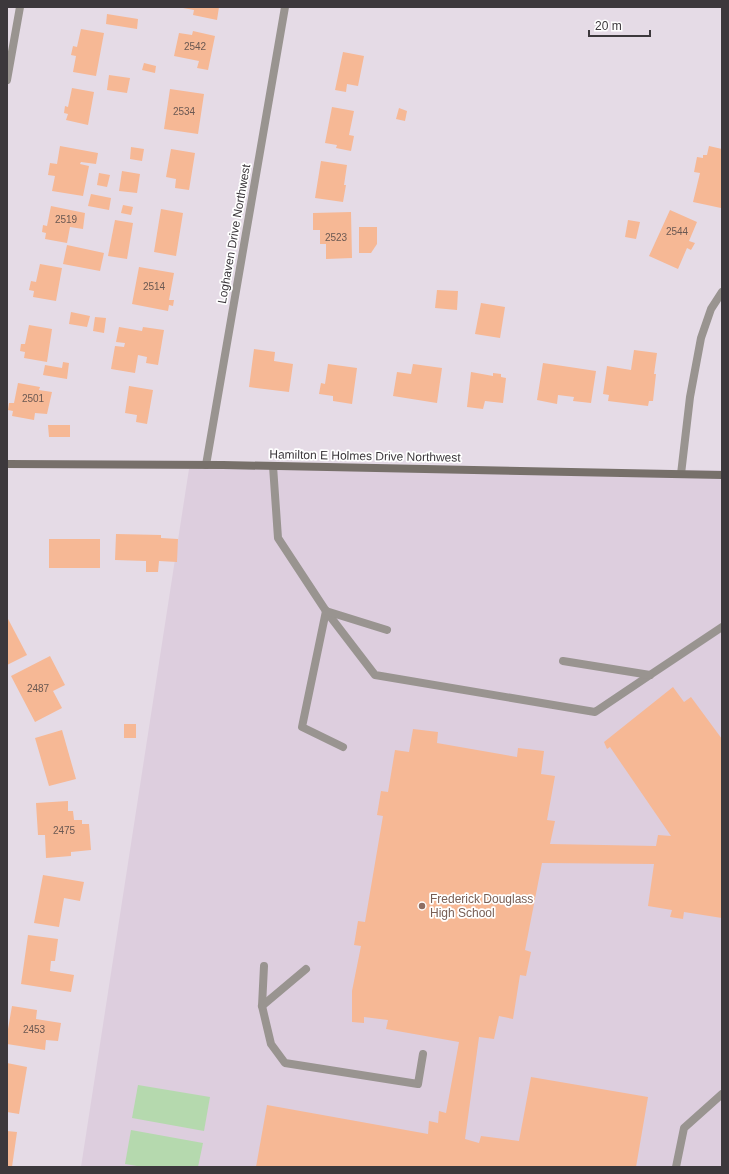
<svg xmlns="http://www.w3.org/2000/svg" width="729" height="1174" font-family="Helvetica,sans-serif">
	<rect width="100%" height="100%" fill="#e5dbe6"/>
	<path fill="#ddcede" d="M189,469L722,470V1167H81Z"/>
	<g fill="#b5d9ae">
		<path d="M138,1085L210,1097L204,1131L132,1118Z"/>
		<path d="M131,1130L203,1143L198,1167H143L125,1164Z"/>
	</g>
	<g fill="#f6b895">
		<path d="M183,7H219L217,20L193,15L194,10L183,8Z"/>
		<path d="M107,14L138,19L137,29L106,24Z"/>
		<path d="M81,29L104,33L96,76L73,72L76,56L71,55L73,46L77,47Z"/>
		<path d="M193,31L215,36L208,70L197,68L199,61L174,56L179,33L192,35Z"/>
		<path d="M343,52L364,56L358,86L347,84L346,92L335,90Z"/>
		<path d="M144,63L156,66L155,73L142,70Z"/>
		<path d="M109,75L130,78L127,93L107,90Z"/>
		<path d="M72,88L94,92L88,125L66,120L68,114L64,113L65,106L68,107Z"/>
		<path d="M170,89L204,94L198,134L164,129Z"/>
		<path d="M332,107L354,111L349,135L354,136L351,151L336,148L337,145L325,143Z"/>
		<path d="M399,108L407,111L405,121L396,119Z"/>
		<path d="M60,146L98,153L96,164L81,162L80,164L89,166L83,196L52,191L55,176L48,175L50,163L57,164Z"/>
		<path d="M709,146L722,149V203L721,208L693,202L700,173L694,172L697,157L703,158V155H707Z"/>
		<path d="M131,147L144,149L142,161L130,159Z"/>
		<path d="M171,149L195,153L189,190L175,188L176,179L166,177Z"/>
		<path d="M321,161L347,165L344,185H346L343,202L315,198Z"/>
		<path d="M122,171L140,174L137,193L119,191Z"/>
		<path d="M99,173L110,175L107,187L97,185Z"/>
		<path d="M91,194L111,198L109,210L88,206Z"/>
		<path d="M123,205L133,207L131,215L121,213Z"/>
		<path d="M51,206L85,213L83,229L70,227L67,243L45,239L46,233L42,232L43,225L47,226Z"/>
		<path d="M161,209L183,213L176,256L154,252Z"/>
		<path d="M670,210L697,222L689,241L695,243L691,250L687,248L678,269L649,256Z"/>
		<path d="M351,212L352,258L326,259V244H320V230H313V213Z"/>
		<path d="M115,220L133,223L127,259L108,256Z"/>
		<path d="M628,220L640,222L636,239L625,237Z"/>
		<path d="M359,227H377V244L371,253H359Z"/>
		<path d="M67,245L104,253L100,271L63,264Z"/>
		<path d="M40,264L62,268L56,301L33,297L34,291L29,290L31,281L36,282Z"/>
		<path d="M139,267L174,273L169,300H174L173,306L169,305L168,311L132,304Z"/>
		<path d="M437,290L458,291L457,310L435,308Z"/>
		<path d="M481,303L505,307L500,338L475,334Z"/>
		<path d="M71,312L90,316L87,327L69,324Z"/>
		<path d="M95,317L106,318L104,333L93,331Z"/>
		<path d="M29,325L52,329L47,362L24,358L25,352L20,351L21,344H25Z"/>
		<path d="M119,327L142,331L143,327L164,330L158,365L146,363L147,357L138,355L135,373L111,369L115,346L124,347L125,343L116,342Z"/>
		<path d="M254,349L275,352L274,361L293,364L289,392L249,387Z"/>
		<path d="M634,350L657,353L654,374H656L653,401H649L648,406L608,401L609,395L603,394L607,366L631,370Z"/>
		<path d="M63,362L69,363L67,379L43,375L45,365L62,368Z"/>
		<path d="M543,363L596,371L591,403L573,401L574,397L558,395L557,404L537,400Z"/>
		<path d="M328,364L357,368L352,404L333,401V396L319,394L321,383L325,384Z"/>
		<path d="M413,364L442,368L437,403L393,396L397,372L411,374Z"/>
		<path d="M471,372L493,376V373L501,374V377L506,378L503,403L485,401L483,409L467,407Z"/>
		<path d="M18,383L40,387L39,390L52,392L47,414L35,413L34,420L12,416L13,411L8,410L9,403H14Z"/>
		<path d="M129,386L153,390L147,424L136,422L137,415L125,413Z"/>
		<path d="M48,425H70V437H49Z"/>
		<path d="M116,534L161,535V538L178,539L177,562L159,561L158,572H146V561L115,560Z"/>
		<rect x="49" y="539" width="51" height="29"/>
		<path d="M7,617L27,655L7,665Z"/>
		<path d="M50,656L65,685L53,691L62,708L35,722L11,676Z"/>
		<path d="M673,687L684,702L691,697L722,739V918L684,912L683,919L670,917L672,910L648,906L654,864L542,863L525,950L531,952L526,976L520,975L513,1019L499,1016L494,1039L479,1037L465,1139L479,1143L481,1136L519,1141L531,1077L648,1097L636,1167H256L267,1105L428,1134L429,1121L438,1123L439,1111L446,1113L459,1042L386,1029L388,1020L364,1017V1023L352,1022V991L361,946L354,945L358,921L365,922L383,816L377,815L381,791L388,792L395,750L409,752L413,729L438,732L437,743L517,757L518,748L544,751L541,774L555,776L547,820L555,821L550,844L656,846L658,835L671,836L610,747L607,749L604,742Z"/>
		<rect x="124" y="724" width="12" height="14"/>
		<path d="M62,730L76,779L49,786L35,738Z"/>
		<path d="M68,801V811H73L74,820H82V824H89L91,850L71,852V856L46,858L45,835H38L36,803Z"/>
		<path d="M43,875L84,882L80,901L64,898L59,927L34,923Z"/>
		<path d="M28,935L58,939L55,961H51L50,971L74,975L71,992L21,984Z"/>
		<path d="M12,1006L37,1010L36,1019L61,1023L58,1041L46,1040L45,1050L7,1044V1035Z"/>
		<path d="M7,1063L27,1067L19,1114L7,1112Z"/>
		<path d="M7,1131L17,1132L12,1167H7Z"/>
	</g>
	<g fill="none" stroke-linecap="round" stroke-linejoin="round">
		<g stroke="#999490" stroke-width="8">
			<path d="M273,466L278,538L326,611L375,675L595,712L650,675L722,627"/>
			<path d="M326,611L302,727L343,747"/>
			<path d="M326,611L387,630"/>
			<path d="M563,661L650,675"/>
			<path d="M264,966L262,1006L271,1044L285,1063L418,1084L423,1054"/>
			<path d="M262,1006L306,969"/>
			<path d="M676,1167L684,1128L722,1094"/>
		</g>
		<g stroke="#999490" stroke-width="8">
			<path d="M7,80L20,7"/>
			<path d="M206,465L285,7"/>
			<path d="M681,474L690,397L701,338L711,309L722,292"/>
		</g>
		<path stroke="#77706a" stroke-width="8" d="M7,464L223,465L722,475"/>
	</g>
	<circle fill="#8d6e63" stroke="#fff" stroke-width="1.5" cx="422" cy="906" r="4"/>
	<g text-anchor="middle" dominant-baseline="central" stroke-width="3.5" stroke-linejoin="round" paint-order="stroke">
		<g font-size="10" fill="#6a5852">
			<text x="195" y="46">2542</text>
			<text x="184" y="111">2534</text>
			<text x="66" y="219">2519</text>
			<text x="677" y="231">2544</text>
			<text x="336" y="237">2523</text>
			<text x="154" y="286">2514</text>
			<text x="33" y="398">2501</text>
			<text x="38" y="688">2487</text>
			<text x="64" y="830">2475</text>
			<text x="34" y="1029">2453</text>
		</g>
		<g font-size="12" fill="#3c383c" stroke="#fff">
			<text transform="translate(234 234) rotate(-80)">Loghaven Drive Northwest</text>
			<text transform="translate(365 456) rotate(1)">Hamilton E Holmes Drive Northwest</text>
		</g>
		<g font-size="12" fill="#785e54" stroke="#fff" text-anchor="start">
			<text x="430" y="899">Frederick Douglass<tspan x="430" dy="14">High School</tspan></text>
		</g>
	</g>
	<rect width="729" height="1174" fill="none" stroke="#3c383c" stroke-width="16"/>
	<path d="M589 30v6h61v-6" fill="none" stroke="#3c383c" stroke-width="2"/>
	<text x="595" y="30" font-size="12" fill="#3c383c" stroke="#ffffff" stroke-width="3" paint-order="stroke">20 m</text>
</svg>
